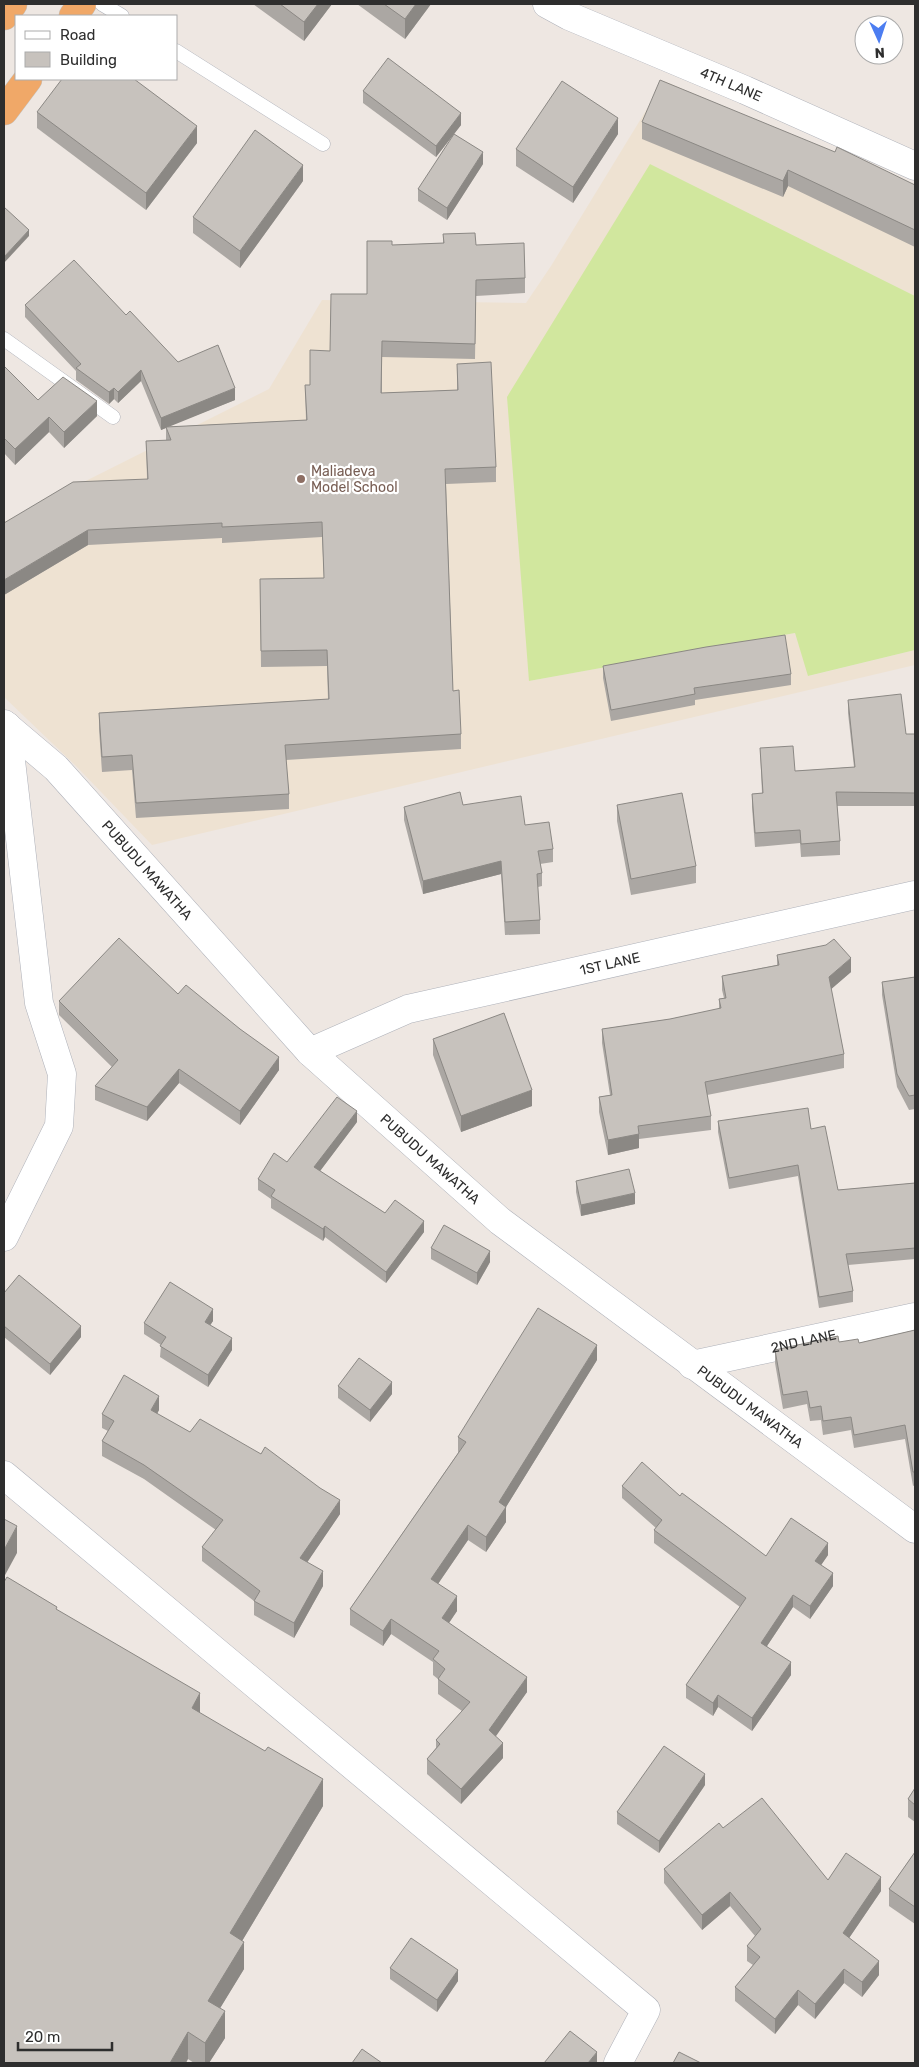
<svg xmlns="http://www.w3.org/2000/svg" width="919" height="2067" font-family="Rubik,sans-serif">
	<rect width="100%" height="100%" fill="#eee7e2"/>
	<path fill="#eee2d2" d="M664,81L915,188V296L650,164L529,681L795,633L809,676L915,650V665L152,845L76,766L4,697V522L269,389L322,300L526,303L551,266Z"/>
	<path fill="#d1e79e" d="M650,164L915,296V650L808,676L795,633L529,681L507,397Z"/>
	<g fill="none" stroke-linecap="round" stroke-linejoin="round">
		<defs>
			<g id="service">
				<path d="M102,4L122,16"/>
				<path d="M176,51L323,144"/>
				<path d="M4,339L113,417"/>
			</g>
			<g id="minor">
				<path id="s1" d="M547,4L569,16L745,90L915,166"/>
				<path id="s2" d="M310,1052L408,1009L915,895"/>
				<path d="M4,1237L59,1126L62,1074L39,1003L7,726"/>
				<path id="s3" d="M692,1365L915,1317"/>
				<path d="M4,1475L646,2010L618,2063"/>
			</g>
			<g id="tertiary">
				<path id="s4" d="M4,724L56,768L310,1052L500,1221L915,1529"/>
			</g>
			<g id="trunk">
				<path d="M4,16L13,4"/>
				<path d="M73,16L82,4"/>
				<path d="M4,111L28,79"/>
			</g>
		</defs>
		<use href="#service" stroke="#aeb1b9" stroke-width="15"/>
		<use href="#minor" stroke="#aeb1b9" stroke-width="29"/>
		<use href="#tertiary" stroke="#aeb1b9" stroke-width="29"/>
		<use href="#trunk" stroke="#c4c4c4" stroke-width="29"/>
		<use href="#service" stroke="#fff" stroke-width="14"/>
		<use href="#minor" stroke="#fff" stroke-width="28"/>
		<use href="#tertiary" stroke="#fff" stroke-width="28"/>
		<use href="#trunk" stroke="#f0a868" stroke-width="28"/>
	</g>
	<g fill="#aba7a3">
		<path d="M253,4H332L304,41Z"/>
		<path d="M357,4H431L405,39Z"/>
		<path d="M363,91L461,125L436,157L363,103Z"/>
		<path d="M37,112L197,143L146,210L37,128Z"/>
		<path d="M642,122L915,185V247L788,186L783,197L642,139Z"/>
		<path d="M618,134L573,203L516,166V149Z"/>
		<path d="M483,164L447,220L418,201V189Z"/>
		<path d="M303,181L240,268L193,233V217Z"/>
		<path d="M443,234L476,245L525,278V293L476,296L475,359L382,357V393L457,390V364L496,467V482L446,484L453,691L461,734V749L286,760L289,794V809L136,818L132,770L102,772L99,729V713L328,699L327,666L261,667L260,579L324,578L322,537L222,543V538L88,545L4,595L147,479L146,441L166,440V428L161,430L141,381L118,403L114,399L109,404L76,380V371L25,317V305L126,315L178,362L235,400L166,427L306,420L305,385H310L330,351L367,294L392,245L443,243Z"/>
		<path d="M4,366L38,400L97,416L64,448L49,432L15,465L4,453Z"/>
		<path d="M603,666L791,674V685L695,700V705L611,721L603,678Z"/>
		<path d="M848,700L906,734H915V806H837L840,841V855L801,857L800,843L755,847L752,807V794L762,793L760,748L795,771L854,767L848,713Z"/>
		<path d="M463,805L525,825L553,849V862L540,864L542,873V886L538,887L540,920V934L505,935L501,874L423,894L404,820V807Z"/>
		<path d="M617,805L696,866V883L631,895L617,821Z"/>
		<path d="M777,955L851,972L831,989L844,1054V1068L707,1095L711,1116V1130L639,1139V1148L608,1155L599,1112V1097L610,1095L602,1043V1029L670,1019L719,1009V999L724,998L722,990V976L777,965Z"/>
		<path d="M915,977V1109L909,1110L897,1087L882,995V982Z"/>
		<path d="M178,994L240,1029L279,1070L240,1125L179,1083L147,1121L95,1100V1086L112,1067L59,1015V1001Z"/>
		<path d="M433,1039L532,1106L461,1132L433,1055Z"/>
		<path d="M718,1121L811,1129L838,1190L915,1183V1259L848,1265L853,1291V1302L819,1308L798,1176L729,1189L718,1132Z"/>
		<path d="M357,1122L320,1171L385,1213L424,1232L386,1283L325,1237L323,1241L271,1208V1199L258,1190V1179Z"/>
		<path d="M576,1181L635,1204L581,1216L576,1192Z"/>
		<path d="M431,1248L490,1262L477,1285L431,1259Z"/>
		<path d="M4,1293L81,1337L50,1375L4,1337Z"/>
		<path d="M213,1321L210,1325L232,1350L208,1387L160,1357L161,1345L144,1334V1323Z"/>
		<path d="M915,1330V1485L913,1486L905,1439L854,1448L851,1430L823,1435L821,1420L810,1421L807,1404L783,1409L775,1363V1350L839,1342L859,1343Z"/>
		<path d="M597,1360L506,1507V1522L486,1552L468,1540L438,1584L457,1611L449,1623L527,1692L495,1736L503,1758L461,1804L427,1774V1759L436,1748V1740L462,1711L438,1694V1679L433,1675V1662L391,1634L383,1646L350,1625V1609L458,1453V1437Z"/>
		<path d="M338,1386L392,1394L370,1422L338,1398Z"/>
		<path d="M159,1410L157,1414L340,1514L307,1562L323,1586L294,1638L254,1615V1601L202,1561V1547L216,1530L144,1479L102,1456V1441L108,1431L102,1428V1414Z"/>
		<path d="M622,1486L680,1496L766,1556L828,1555L821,1565L833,1586L810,1619L793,1607L767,1646L791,1675L752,1731L718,1707L713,1716L686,1698V1685L740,1607L654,1543V1530L656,1528L622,1498Z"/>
		<path d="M57,1610L200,1713L323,1806L242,1941L244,1969L220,2008L225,2038L209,2063H194L188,2059Z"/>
		<path d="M705,1785L659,1853L617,1824V1812Z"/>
		<path d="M915,1788V1822L908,1817V1799Z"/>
		<path d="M723,1828L828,1880L881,1891L849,1938L879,1975L862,1997L844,1983L815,2019L798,2005L775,2034L735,2001V1987L753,1965L747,1961V1946L755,1936L730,1906L702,1930L664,1883V1869Z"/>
		<path d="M915,1852V1924L889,1906V1889Z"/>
		<path d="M390,1968L458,1981L437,2012L390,1979Z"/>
	</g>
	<g fill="#8b8884">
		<path d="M318,4H332L304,41V22Z"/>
		<path d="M416,4H431L405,39V19Z"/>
		<path d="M461,113V125L436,157V146Z"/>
		<path d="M618,118V134L573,203V187Z"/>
		<path d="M197,126V143L146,210V193Z"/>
		<path d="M483,152V164L447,220V208Z"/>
		<path d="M303,165V181L240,268V251Z"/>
		<path d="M788,170V186L783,197V181Z"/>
		<path d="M29,230V236L4,263V257Z"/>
		<path d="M141,370V381L118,403V392Z"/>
		<path d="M114,388V399L109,404V392Z"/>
		<path d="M235,388V400L161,430V418Z"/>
		<path d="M97,401V416L64,448V432Z"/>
		<path d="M49,417V432L15,465V449Z"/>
		<path d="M88,530V545L4,595V580Z"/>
		<path d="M501,861V874L423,894V881Z"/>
		<path d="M851,958V972L829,991V977Z"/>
		<path d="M279,1057V1070L240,1125V1111Z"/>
		<path d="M179,1069V1083L147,1121V1107Z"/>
		<path d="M532,1090V1106L461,1132V1116Z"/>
		<path d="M357,1111V1122L314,1179V1167Z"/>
		<path d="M639,1134V1148L608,1155V1140Z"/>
		<path d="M635,1193V1204L581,1216V1205Z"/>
		<path d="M424,1221V1232L386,1283V1272Z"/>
		<path d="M325,1226V1237L323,1241V1229Z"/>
		<path d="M490,1251V1262L477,1285V1273Z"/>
		<path d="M213,1309V1321L205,1333V1322Z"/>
		<path d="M81,1326V1337L50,1375V1364Z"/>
		<path d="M232,1338V1350L208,1387V1375Z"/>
		<path d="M597,1345V1360L506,1507V1522L486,1552V1537L499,1502Z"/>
		<path d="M392,1382V1394L370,1422V1410Z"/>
		<path d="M159,1396V1410L151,1425V1410Z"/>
		<path d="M340,1500V1514L300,1573V1558Z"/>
		<path d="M468,1525V1540L431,1594V1579Z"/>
		<path d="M17,1526V1553L4,1577V1550Z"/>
		<path d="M828,1543V1555L815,1574V1561Z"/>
		<path d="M323,1571V1586L294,1638V1623Z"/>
		<path d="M833,1573V1586L810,1619V1606Z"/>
		<path d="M793,1595V1607L761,1655V1643Z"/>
		<path d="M457,1596V1611L442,1633V1618Z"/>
		<path d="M391,1619V1634L383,1646V1631Z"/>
		<path d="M791,1662V1675L752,1731V1718Z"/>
		<path d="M527,1677V1692L489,1746V1730Z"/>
		<path d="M200,1693V1720L192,1708Z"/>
		<path d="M718,1695V1707L713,1716V1703Z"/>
		<path d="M503,1743V1758L461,1804V1789Z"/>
		<path d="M705,1774V1785L659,1853V1841Z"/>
		<path d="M323,1779V1806L230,1961V1933Z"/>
		<path d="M881,1877V1891L843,1947V1933Z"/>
		<path d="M730,1892V1906L702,1930V1915Z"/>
		<path d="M244,1942V1969L208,2028V2001Z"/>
		<path d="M879,1961V1975L862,1997V1982Z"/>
		<path d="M844,1969V1983L815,2019V2004Z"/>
		<path d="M458,1970V1981L437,2012V2000Z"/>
		<path d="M798,1990V2005L775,2034V2019Z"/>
		<path d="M225,2011V2038L209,2063H205V2043Z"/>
		<path d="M188,2032V2059L186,2063H170Z"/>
		<path d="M597,2052V2063H588Z"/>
	</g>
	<g fill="#c7c2bd" stroke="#8b8884">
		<path d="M280,4H318L304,22Z"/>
		<path d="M384,4H416L405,19Z"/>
		<path d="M388,58L461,113L436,146L363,91Z"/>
		<path d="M62,79H134L197,126L146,193L37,112Z"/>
		<path d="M660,80L835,152L837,147L915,185V230L788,170L783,181L642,122Z"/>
		<path d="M562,81L618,118L573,187L516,149Z"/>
		<path d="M255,130L303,165L240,251L193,217Z"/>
		<path d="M454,134L483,152L447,208L418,189Z"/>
		<path d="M4,207L29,230L4,257Z"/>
		<path d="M475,233L476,245L524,243L525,278L476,280L475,344L382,341L381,393L458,390L457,364L491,362L496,467L445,469L453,691L459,690L461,734L285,745L289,794L136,803L132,755L102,757L99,713L329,699L327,650L261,651L260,579L324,578L322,522L222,527V523L88,530L4,580V523L73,482L148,479L146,441L171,440L166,427L307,420L305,385H310V350L330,351L331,294H367V241H392V245L444,243L443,234Z"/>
		<path d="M74,260L126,315L130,311L178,362L218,345L235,388L161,418L141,370L118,392L114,388L109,392L76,368L81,364L25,305Z"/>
		<path d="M4,366L38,400L63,377L97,401L64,432L49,417L15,449L4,438Z"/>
		<path d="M785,635L791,674L694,688L695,694L611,710L603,666L706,647Z"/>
		<path d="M901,694L906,734H915V793L836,792L840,841L801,844L800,830L755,833L752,794L763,793L760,748L793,746L795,771L855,767L848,700Z"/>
		<path d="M460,792L463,805L521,796L525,825L549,822L553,849L538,851L542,873L537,874L540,920L505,922L501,861L423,881L404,807Z"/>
		<path d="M682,793L696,866L631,879L617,805Z"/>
		<path d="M119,938L178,994L186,985L240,1029L279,1057L240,1111L179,1069L147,1107L95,1086L118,1060L59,1001Z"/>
		<path d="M834,939L851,958L829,977L844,1054L705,1082L711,1116L638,1126L639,1134L608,1140L599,1097L612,1095L602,1029L670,1019L721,1008L719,999L726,998L722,976L779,965L777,955L826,945Z"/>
		<path d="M915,977V1095L909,1096L897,1074L882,982Z"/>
		<path d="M504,1013L532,1090L461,1116L433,1039Z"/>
		<path d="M337,1097L357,1111L314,1167L385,1213L395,1200L424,1221L386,1272L325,1226L323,1229L271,1196L275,1190L258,1179L274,1153L287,1162Z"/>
		<path d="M808,1108L811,1129L825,1126L838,1190L915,1183V1248L846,1254L853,1291L819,1297L798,1165L729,1178L718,1121Z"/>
		<path d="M629,1169L635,1193L581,1205L576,1181Z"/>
		<path d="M444,1225L490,1251L477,1273L431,1248Z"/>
		<path d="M19,1275L81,1326L50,1364L4,1326V1293Z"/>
		<path d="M170,1282L213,1309L205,1322L232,1338L208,1375L160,1346L166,1337L144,1323Z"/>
		<path d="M538,1308L597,1345L499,1502L506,1507L486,1537L468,1525L431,1579L457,1596L442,1618L527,1677L489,1730L503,1743L461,1789L427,1759L440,1744L436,1740L470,1702L438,1679L445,1669L433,1659L439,1651L391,1619L383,1631L350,1609L466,1442L458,1437Z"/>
		<path d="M915,1330V1472H913L905,1425L854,1435L851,1417L823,1421L821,1406L810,1408L807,1391L783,1395L775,1350L838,1336L839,1342L858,1339L859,1343Z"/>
		<path d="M359,1358L392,1382L370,1410L338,1386Z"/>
		<path d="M124,1375L159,1396L151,1410L190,1432L200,1419L261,1454L265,1447L320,1488L340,1500L300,1558L323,1571L294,1623L254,1601L260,1591L202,1547L223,1520L144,1465L102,1441L114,1421L102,1414Z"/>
		<path d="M642,1462L680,1496L682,1493L766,1556L791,1518L828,1543L815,1561L833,1573L810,1606L793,1595L761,1643L791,1662L752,1718L718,1695L713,1703L686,1685L746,1598L654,1530L662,1520L622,1486Z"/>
		<path d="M4,1519L17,1526L4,1550Z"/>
		<path d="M7,1577L57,1607L56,1609L200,1693L192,1708L265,1751L268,1747L323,1779L230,1933L244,1942L208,2001L225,2011L205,2043L188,2032L170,2063H4V1582Z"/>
		<path d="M664,1746L705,1774L659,1841L617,1812Z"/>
		<path d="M915,1788V1805L908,1799Z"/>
		<path d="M762,1798L828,1880L846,1853L881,1877L843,1933L879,1961L862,1982L844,1969L815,2004L798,1990L775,2019L735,1987L760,1957L747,1946L761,1929L730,1892L702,1915L664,1869L719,1823L723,1828Z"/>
		<path d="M915,1852V1907L889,1889Z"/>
		<path d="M411,1938L458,1970L437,2000L390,1968Z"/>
		<path d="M570,2031L597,2052L588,2063H544Z"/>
		<path d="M362,2049L382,2063H352Z"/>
		<path d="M679,2052L701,2063H673Z"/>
	</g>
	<circle fill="#8d6e63" stroke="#fff" stroke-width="2" cx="301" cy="479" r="5"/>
	<g text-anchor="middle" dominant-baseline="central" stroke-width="4.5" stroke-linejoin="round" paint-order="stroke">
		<g font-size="14" fill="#2e2e2e" stroke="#fff">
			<text stroke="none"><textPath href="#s1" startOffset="201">4TH LANE</textPath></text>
			<text stroke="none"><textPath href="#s4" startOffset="205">PUBUDU MAWATHA</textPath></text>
			<text stroke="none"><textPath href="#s2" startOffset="314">1ST LANE</textPath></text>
			<text stroke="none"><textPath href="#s4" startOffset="610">PUBUDU MAWATHA</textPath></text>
			<text stroke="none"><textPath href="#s3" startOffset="114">2ND LANE</textPath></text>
			<text stroke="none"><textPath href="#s4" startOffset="1015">PUBUDU MAWATHA</textPath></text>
		</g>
		<g font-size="14" fill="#785e54" stroke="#fff" text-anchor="start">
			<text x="311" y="471">Maliadeva<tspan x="311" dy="16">Model School</tspan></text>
		</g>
	</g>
	<rect width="919" height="2067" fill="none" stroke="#2e2e2e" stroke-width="10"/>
	<rect x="15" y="15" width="162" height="65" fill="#ffffff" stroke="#ababab"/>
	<rect x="25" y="31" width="25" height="8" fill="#ffffff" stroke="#ababab"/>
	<text x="60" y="40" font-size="15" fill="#2e2e2e">Road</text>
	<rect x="25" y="52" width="25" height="15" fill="#c7c2bd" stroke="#ababab"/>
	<text x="60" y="65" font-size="15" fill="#2e2e2e">Building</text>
	<g transform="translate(879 40) rotate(177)"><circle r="24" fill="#ffffff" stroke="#ababab"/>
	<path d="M0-4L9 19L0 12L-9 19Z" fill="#4c7df1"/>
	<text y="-8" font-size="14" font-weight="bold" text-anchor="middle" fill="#2e2e2e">N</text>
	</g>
	<path d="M18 2042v8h94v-8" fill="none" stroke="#2e2e2e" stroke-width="2.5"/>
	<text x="25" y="2042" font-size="15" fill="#2e2e2e" stroke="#ffffff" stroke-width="4" paint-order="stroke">20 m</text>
</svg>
